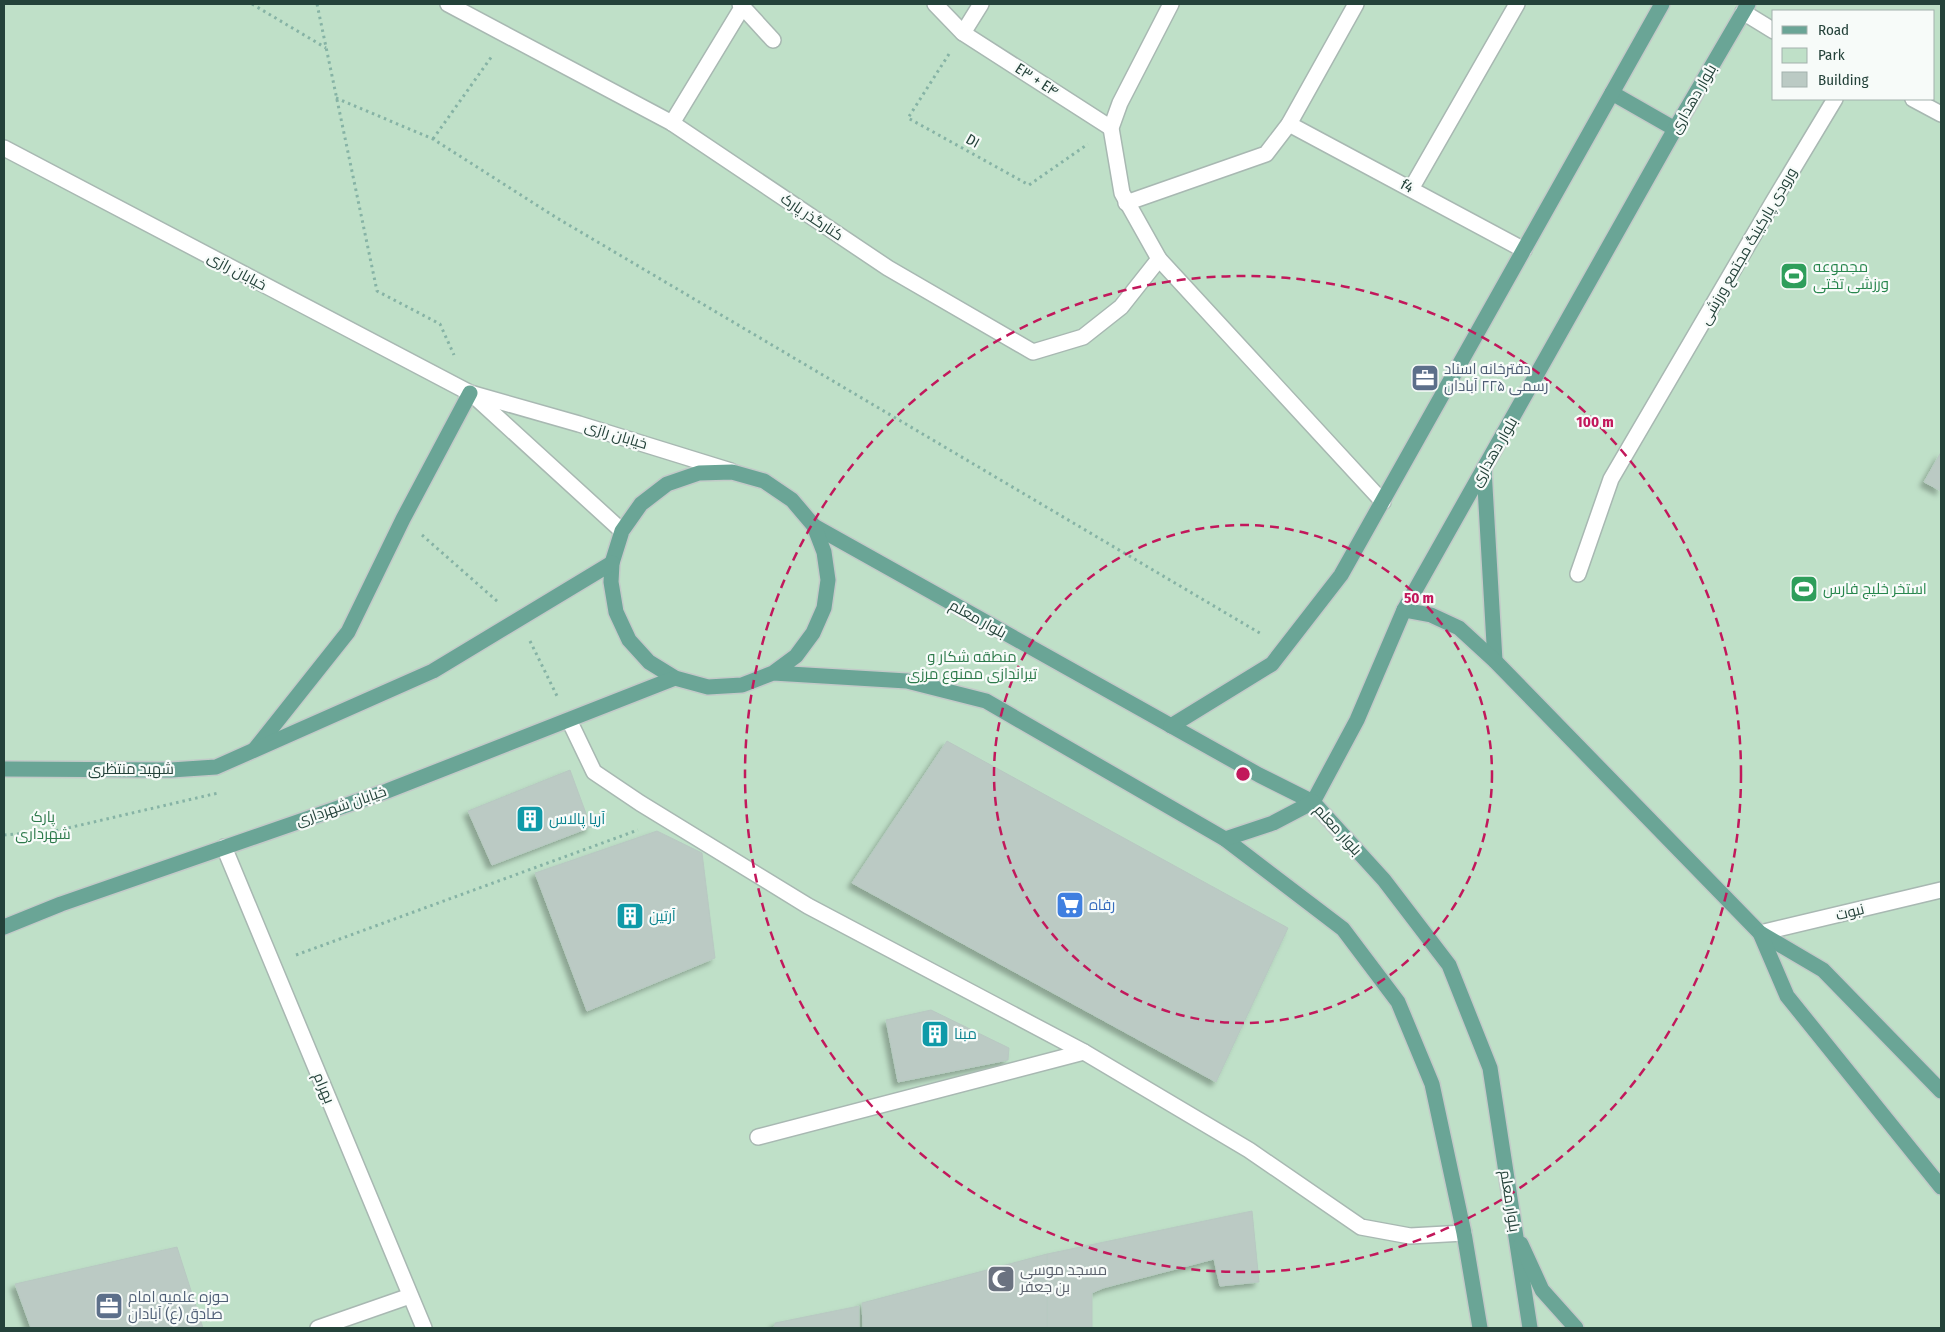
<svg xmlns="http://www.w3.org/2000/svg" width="1945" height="1332" font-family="'Fira Sans Condensed',Cairo,sans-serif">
	<defs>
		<filter id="shadow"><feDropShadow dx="-4.5" dy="4.5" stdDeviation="2.5" flood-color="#0004"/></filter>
	</defs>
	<rect width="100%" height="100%" fill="#e6efeb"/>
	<path fill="#bfe0c8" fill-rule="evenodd" d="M4,4H1941V1328H4ZM1774,11H1934V99H1774Z"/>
	<g fill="#bbcac4" stroke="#b8c9c2" filter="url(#shadow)">
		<path d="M1941,452V491L1924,482Z"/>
		<path d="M947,741L1288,928L1216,1082L852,883Z"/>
		<path d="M570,770L591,827L492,865L468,811Z"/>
		<path d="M657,831L702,853L715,958L587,1011L535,873Z"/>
		<path d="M931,1010L1009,1048L1008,1060L898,1082L886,1020Z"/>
		<path d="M1252,1211L1259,1282L1220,1286L1214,1259L1103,1288L1092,1293V1328H1047V1254Z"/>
		<path d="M177,1247L203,1328H31L15,1284Z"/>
		<path d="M1047,1254V1328H863L862,1303Z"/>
		<path d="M859,1306V1328H774L775,1323Z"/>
	</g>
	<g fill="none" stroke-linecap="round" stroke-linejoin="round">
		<defs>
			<g id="minor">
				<path d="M448,4L672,123L888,268L1033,352L1083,337L1121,307L1159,259"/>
				<path d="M740,4L773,40"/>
				<path d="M935,4L963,33L1111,128"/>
				<path d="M1171,4L1120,103L1111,128L1122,193L1159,259L1383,502"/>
				<path d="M1743,12L1774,31"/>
				<path d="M963,33L981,4"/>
				<path d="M1913,99L1941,114"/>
				<path d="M672,123L743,6"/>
				<path d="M1289,124L1524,250"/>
				<path d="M4,148L470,393L579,424L731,471"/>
				<path d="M1411,189L1517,4"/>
				<path d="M1126,203L1266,154L1289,124L1356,4"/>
				<path d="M473,395L622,531"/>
				<path d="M1578,574L1611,479L1773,202L1835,99"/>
				<path d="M569,720L594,772L640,803L808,906L1084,1052L1249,1150L1361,1227L1410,1236L1464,1233"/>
				<path d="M224,847L424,1328"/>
				<path d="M1760,933L1941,890"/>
				<path d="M758,1137L1084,1052"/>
				<path d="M318,1328L410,1296"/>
			</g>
			<g id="major">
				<path d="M1612,93L1675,129"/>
				<path d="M1484,469L1495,661"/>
				<path d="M814,526L1259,775L1313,802L1384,880L1449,965L1490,1068L1530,1328"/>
				<path d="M1404,610L1431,615L1459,628L1495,661L1760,933L1823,970L1941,1091"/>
				<path d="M773,673L796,656L813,633L824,608L828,580L824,552L814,526L792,500L764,481L732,472L699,473L667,484L641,504L622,531L612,563L611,582L616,612L629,640L649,662L675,678L708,687L742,685L773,673L907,681L986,701L1225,839L1343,929L1398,1002L1432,1084L1464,1233L1480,1328"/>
				<path d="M1171,726L1272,664L1341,575L1662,4"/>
				<path d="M255,749L348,632L403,519L470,393"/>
				<path d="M4,769L171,770L216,767L433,671L612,563"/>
				<path d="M1313,802L1357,720L1404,610L1675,129L1748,4"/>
				<path d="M1225,839L1273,823L1313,802"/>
				<path d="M4,927L61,904L387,791L675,678"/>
				<path d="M1760,933L1787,996L1941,1187"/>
				<path d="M1521,1244L1542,1290L1576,1328"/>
			</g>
		</defs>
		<use href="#minor" stroke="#a8b8b2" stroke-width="18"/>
		<use href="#major" stroke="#c2cac8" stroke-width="18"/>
		<g stroke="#86b3a5" stroke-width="3" stroke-dasharray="2.5 4" stroke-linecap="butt">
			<path d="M252,4L326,48"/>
			<path d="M317,4L377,291L440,324L454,355"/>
			<path d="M949,54L908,118L1029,185L1088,144"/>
			<path d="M336,98L433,139L557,218L1263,635"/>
			<path d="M433,139L492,56"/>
			<path d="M422,535L498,602"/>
			<path d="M530,641L558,698"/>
			<path d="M4,835L55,831L218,793"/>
			<path d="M296,955L638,830"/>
		</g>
		<use href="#minor" stroke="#fff" stroke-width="15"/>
		<use href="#major" stroke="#6aa596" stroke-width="15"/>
	</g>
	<g fill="none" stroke="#c2185b" stroke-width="2.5" stroke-dasharray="9 6">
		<circle cx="1243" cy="774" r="249"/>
		<circle cx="1243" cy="774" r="498"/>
	</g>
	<defs>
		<symbol id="stadium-square" viewBox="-11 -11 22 22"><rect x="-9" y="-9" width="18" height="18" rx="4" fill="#2e9e5b" stroke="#f7fbf9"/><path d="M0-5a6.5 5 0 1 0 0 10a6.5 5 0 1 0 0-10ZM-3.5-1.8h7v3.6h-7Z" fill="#fff"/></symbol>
		<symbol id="office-square" viewBox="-11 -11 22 22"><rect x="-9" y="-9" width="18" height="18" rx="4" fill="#5c6f8a" stroke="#f7fbf9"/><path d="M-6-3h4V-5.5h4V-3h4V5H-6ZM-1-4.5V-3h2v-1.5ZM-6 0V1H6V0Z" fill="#fff"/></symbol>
		<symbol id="building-square" viewBox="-11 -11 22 22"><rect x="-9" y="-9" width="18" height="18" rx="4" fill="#0f9aa8" stroke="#f7fbf9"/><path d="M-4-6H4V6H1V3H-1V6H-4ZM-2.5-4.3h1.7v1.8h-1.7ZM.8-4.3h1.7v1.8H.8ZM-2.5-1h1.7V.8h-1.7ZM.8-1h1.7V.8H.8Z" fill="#fff"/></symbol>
		<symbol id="supermarket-square" viewBox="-11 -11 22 22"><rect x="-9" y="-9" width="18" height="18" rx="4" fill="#3f7fe0" stroke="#f7fbf9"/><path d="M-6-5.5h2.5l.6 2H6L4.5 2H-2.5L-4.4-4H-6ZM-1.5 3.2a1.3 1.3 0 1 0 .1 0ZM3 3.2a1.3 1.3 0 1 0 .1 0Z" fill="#fff"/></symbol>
		<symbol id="mosque-square" viewBox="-11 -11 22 22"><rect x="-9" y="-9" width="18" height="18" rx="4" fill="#6b7280" stroke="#f7fbf9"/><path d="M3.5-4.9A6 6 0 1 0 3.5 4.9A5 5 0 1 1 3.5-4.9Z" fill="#fff"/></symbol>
	</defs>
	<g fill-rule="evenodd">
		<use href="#stadium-square" x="1778" y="260" width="32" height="32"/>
		<use href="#office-square" x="1409" y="362" width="32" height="32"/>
		<use href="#stadium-square" x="1788" y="573" width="32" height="32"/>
		<use href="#building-square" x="514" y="803" width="32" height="32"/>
		<use href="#supermarket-square" x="1054" y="889" width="32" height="32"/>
		<use href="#building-square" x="614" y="900" width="32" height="32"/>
		<use href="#building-square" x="919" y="1018" width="32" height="32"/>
		<use href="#mosque-square" x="985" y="1263" width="32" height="32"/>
		<use href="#office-square" x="93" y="1290" width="32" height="32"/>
	</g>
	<g text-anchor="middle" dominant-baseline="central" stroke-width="4.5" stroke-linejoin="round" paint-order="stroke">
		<g font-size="15" fill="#24423a" stroke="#f7fbf9">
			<text transform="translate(1037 80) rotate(33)">E۳ + E۴</text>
			<text transform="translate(1693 99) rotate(-60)">بلوار دهداری</text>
			<text transform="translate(973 141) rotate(29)">D۱</text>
			<text transform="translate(1407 186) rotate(28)">f4</text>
			<text transform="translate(812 217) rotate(34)">کنارگذر پارک</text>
			<text transform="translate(1748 246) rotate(-60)">ورودی پارکینگ مجتمع ورزشی</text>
			<text transform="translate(237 271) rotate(28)">خیابان رازی</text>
			<text transform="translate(616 435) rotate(17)">خیابان رازی</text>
			<text transform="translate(1494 452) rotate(-60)">بلوار دهداری</text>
			<text transform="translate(978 619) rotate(29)">بلوار معلم</text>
			<text x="131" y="769">شهید منتظری</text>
			<text transform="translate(341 806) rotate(-19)">خیابان شهرداری</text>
			<text transform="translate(1338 830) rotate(48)">بلوار معلم</text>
			<text transform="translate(1850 912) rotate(-14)">نبوت</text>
			<text transform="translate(324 1088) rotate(67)">بهرام</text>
			<text transform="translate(1510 1201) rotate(81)">بلوار معلم</text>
		</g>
		<g font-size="15" fill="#27864d" stroke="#f7fbf9" text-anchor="start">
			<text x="1813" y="267">مجموعه<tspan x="1813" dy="17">ورزشی تختی</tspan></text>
			<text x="1823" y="589">استخر خلیج فارس</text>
		</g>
		<g font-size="15" fill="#4e5e75" stroke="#f7fbf9" text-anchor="start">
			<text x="1444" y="369">دفترخانه اسناد<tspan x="1444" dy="17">رسمی ۲۲۵ آبادان</tspan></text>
			<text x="128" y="1297">حوزه علمیه امام<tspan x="128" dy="17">صادق (ع) آبادان</tspan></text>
		</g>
		<g font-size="15" fill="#2d7a4b" stroke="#f7fbf9">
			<text x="972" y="657">منطقه شکار و<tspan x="972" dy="17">تیراندازی ممنوع مرزی</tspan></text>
			<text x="43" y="817">پارک<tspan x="43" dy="17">شهرداری</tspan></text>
		</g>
		<g font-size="15" fill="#0d838f" stroke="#f7fbf9" text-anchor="start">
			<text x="549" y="819">آریا پالاس</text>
			<text x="649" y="916">آرتین</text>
			<text x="954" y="1034">مبنا</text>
		</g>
		<g font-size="15" fill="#366cbe" stroke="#f7fbf9" text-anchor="start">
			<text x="1089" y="905">رفاه</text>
		</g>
		<g font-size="15" fill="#5b616d" stroke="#f7fbf9" text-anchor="start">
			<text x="1020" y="1270">مسجد موسی<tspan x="1020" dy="17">بن جعفر</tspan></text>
		</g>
	</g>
	<circle cx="1243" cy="774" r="8" fill="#c2185b" stroke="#f7fbf9" stroke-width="2.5"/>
	<g font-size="15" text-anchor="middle" font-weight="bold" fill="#c2185b" stroke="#f7fbf9" stroke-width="4.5" stroke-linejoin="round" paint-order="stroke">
		<text x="1595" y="427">100 m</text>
		<text x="1419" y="603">50 m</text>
	</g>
	<rect width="1945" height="1332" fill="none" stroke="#24423a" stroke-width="10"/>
	<rect x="1772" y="10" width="162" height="90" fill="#f7fbf9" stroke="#a3b1ad"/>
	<rect x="1782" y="26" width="25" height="8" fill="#6aa596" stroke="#a3b1ad"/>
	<text x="1818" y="35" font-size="15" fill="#24423a">Road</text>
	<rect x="1782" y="48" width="25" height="15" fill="#bfe0c8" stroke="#a3b1ad"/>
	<text x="1818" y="60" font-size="15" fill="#24423a">Park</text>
	<rect x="1782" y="72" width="25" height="15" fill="#bbcac4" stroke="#a3b1ad"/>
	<text x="1818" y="85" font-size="15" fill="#24423a">Building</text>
</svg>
